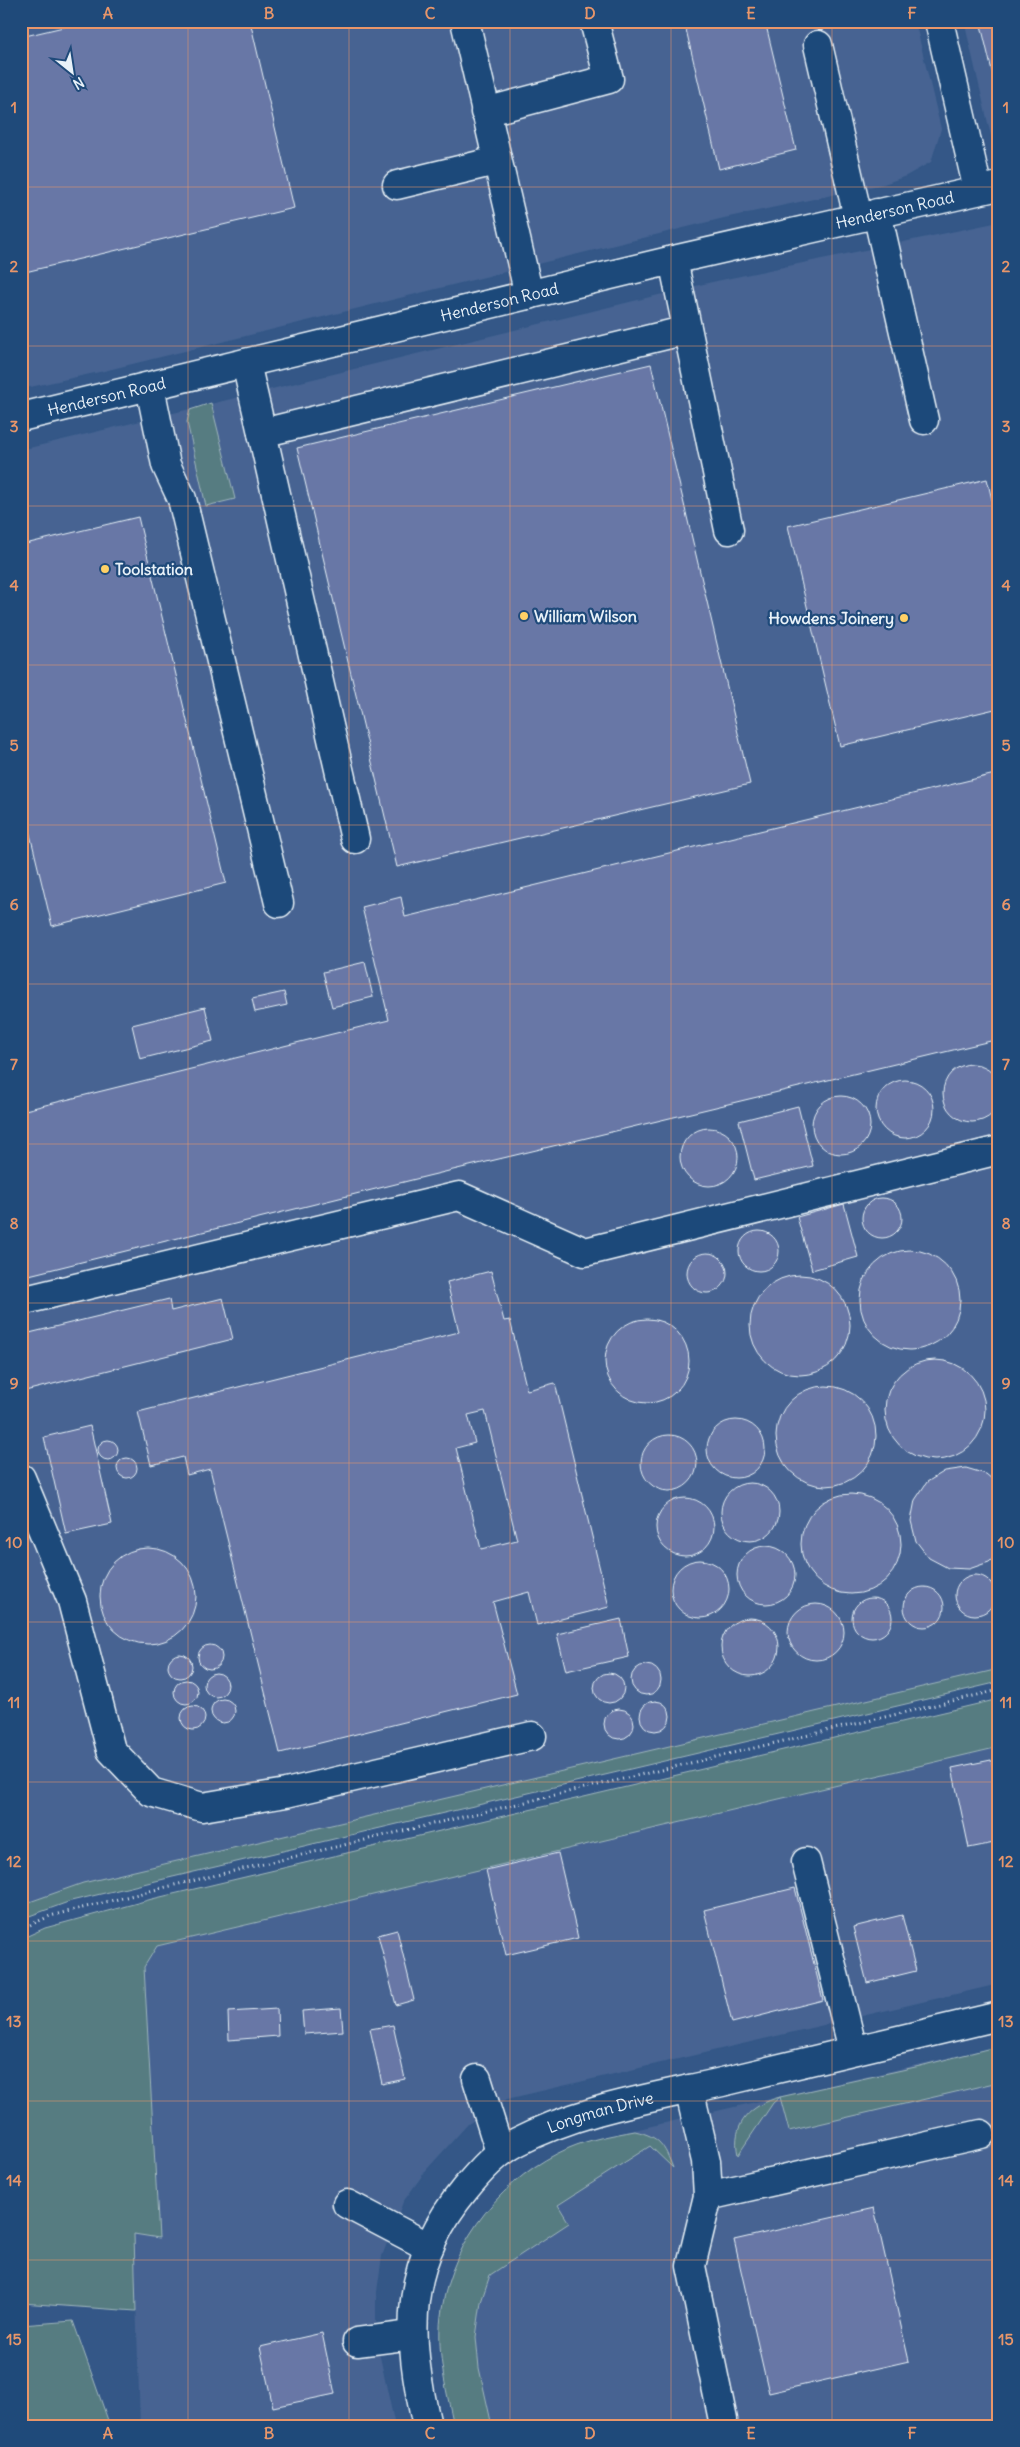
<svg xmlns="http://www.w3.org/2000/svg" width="1020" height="2447" font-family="Delius,sans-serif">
	<rect width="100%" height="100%" fill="#345787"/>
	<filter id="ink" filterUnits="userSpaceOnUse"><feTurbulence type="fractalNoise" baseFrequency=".02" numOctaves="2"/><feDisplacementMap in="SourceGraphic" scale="10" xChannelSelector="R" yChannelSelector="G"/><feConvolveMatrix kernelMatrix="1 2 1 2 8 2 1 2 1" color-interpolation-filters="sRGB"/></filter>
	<g filter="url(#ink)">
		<g fill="#466492">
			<path d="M21,21H915L941,129L931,162L906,176L884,184L724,218L104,371L21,389Z"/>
			<path d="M964,21H999V156L996,157Z"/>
			<path d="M999,222V1669L83,1883L21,1905V450L712,282Z"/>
			<path d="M999,1747V1984L507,2099L468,2124L427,2169L403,2202L382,2256L376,2299V2322L379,2352L395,2426H140L134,2233L159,2238L144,1967L157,1946Z"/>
			<path d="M999,2046V2426H454L443,2373L440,2346L441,2310L449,2278L465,2241L483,2216L509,2186L532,2167L570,2147L604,2137Z"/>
		</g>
		<g fill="#567b81" stroke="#9fb6bc">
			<path d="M211,403L235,499L206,506L187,422L190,410Z"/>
			<path d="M999,1669V1682L71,1901L21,1919V1905L83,1883Z"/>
			<path d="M999,1699V1747L157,1946L144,1967L159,2238L134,2234L136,2311L21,2303V1939L45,1928L152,1899Z"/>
			<path d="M999,2046V2100L994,2083L789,2131L780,2097L773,2103L738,2155C731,2123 751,2105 780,2097L920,2066Z"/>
			<path d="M635,2131C660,2137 664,2145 673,2168L650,2146L558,2205L569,2223L490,2275L481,2302L476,2337L479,2368L492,2426H454C446,2388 435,2348 442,2309C453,2239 504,2176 569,2148C590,2139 613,2135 635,2131Z"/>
			<path d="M73,2321L110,2426H21V2325Z"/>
		</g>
		<g fill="#6777a6" stroke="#e8f1f8" fill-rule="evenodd">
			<path d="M89,21H250L294,208L21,273V37Z"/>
			<path d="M684,21H765L796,150L719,169Z"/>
			<path d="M980,21H999V100Z"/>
			<path d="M651,364L750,784L397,867L297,448Z"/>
			<path d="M987,479L999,529V708L840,746L788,526Z"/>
			<path d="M138,517L226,883L52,926L29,830L21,832V545Z"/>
			<path d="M999,773V1039L428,1176L21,1277V1111L389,1020L362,907L401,897L405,917Z"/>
			<path d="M365,962L373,997L332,1007L323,972Z"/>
			<path d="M284,992L287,1005L255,1012L252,999Z"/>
			<path d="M205,1007L213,1041L140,1059L132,1025Z"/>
			<circle cx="972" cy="1093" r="29"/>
			<circle cx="905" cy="1109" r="29"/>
			<circle cx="841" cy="1125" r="29"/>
			<path d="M798,1106L813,1166L754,1180L739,1121Z"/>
			<circle cx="709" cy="1157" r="29"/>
			<circle cx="882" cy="1218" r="20"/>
			<path d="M844,1204L858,1257L812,1270L797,1217Z"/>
			<circle cx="759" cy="1251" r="20"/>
			<circle cx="910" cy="1300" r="50"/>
			<circle cx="707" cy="1273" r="20"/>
			<path d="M491,1271L504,1321L510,1320L527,1390L555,1383L609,1607L537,1625L529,1592L493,1602L517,1694L280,1753L210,1469L187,1475L183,1457L151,1465L138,1412L459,1332L447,1282ZM485,1411L517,1540L481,1549L456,1448L475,1443L468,1415Z"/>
			<circle cx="800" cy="1325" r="50"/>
			<path d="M223,1298L233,1339L21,1392V1335L169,1299L171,1311Z"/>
			<circle cx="647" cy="1361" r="42"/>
			<circle cx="935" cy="1410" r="50"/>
			<circle cx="826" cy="1436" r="50"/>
			<circle cx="736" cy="1449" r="29"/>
			<path d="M90,1426L112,1524L66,1534L44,1437Z"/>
			<circle cx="669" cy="1463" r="28"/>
			<circle cx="108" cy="1450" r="10"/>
			<circle cx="127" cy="1468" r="10"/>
			<path d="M966,1468L986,1474L999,1485V1553L989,1562L969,1569L948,1568L929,1558L916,1541L911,1521L915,1500L927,1482L945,1471Z"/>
			<circle cx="750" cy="1512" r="29"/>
			<circle cx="851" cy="1544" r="50"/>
			<circle cx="685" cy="1527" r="29"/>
			<circle cx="766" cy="1575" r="29"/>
			<circle cx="148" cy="1596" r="48"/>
			<circle cx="700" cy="1589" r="29"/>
			<circle cx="975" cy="1595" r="20"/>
			<circle cx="924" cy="1607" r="20"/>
			<circle cx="872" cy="1618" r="20"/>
			<circle cx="816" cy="1632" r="28"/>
			<circle cx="750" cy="1647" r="29"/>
			<path d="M621,1619L629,1657L566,1671L557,1634Z"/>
			<circle cx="210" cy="1657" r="12"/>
			<circle cx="180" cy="1666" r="12"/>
			<circle cx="646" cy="1680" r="15"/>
			<circle cx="609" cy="1688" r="15"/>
			<circle cx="216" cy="1685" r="12"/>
			<circle cx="186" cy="1692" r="12"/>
			<circle cx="223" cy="1711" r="12"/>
			<circle cx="655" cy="1716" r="15"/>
			<circle cx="193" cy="1718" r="12"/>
			<circle cx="619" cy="1724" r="15"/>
			<path d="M991,1760L999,1794V1842L969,1848L952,1768Z"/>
			<path d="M558,1853L578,1938L506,1955L486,1870Z"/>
			<path d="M795,1888L823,2000L732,2023L704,1910Z"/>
			<path d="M902,1915L916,1971L867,1983L853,1927Z"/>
			<path d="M397,1930L414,2000L396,2005L378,1935Z"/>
			<path d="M341,2008L343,2031L304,2034L302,2011Z"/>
			<path d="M277,2009L278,2036L229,2040L228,2012Z"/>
			<path d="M393,2025L405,2079L382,2084L370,2029Z"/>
			<path d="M874,2208L909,2361L769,2393L734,2240Z"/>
			<path d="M322,2333L335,2394L273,2407L260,2347Z"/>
		</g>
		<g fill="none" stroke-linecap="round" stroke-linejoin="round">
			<defs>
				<g id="minor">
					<path d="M465,21L529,295"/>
					<path d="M939,21L978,190"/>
					<path d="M818,45L858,217"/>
					<path d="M485,112L609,79L594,21"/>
					<path d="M397,185L496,161"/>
					<path d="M877,213L924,420"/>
					<path d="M673,260L729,530"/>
					<path d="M246,363L355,839"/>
					<path d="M150,387L166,465L182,499L279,903"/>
					<path id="s1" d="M21,417L673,260L999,186"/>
					<path d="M262,433L687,330"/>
					<path d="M21,1301L459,1196L585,1252L999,1150"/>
					<path d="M21,1478L72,1601L111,1750L151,1792L202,1807L286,1793L532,1736"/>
					<path d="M806,1862L853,2050"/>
					<path d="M477,2079L500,2152"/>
					<path d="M689,2089L706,2161L708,2196L691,2266L723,2420"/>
					<path d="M708,2196L981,2134"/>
					<path d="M347,2204L429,2247"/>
					<path d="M357,2342L412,2335"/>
					<path id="s2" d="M427,2426C406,2335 403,2264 465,2189C480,2171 496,2153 517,2142C580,2109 653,2098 722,2082C814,2060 906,2038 999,2016"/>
				</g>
			</defs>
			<use href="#minor" stroke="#e8f1f8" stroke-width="31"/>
			<path stroke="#e8f1f8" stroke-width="3" stroke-dasharray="1 4" stroke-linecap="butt" d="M21,1929L50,1916L162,1888L999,1690"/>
			<use href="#minor" stroke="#1f4a7a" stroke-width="28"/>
		</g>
	</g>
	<path fill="none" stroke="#e8966a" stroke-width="1" stroke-opacity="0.55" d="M188,21V2426M349,21V2426M510,21V2426M671,21V2426M832,21V2426M21,187H999M21,346H999M21,506H999M21,665H999M21,825H999M21,984H999M21,1144H999M21,1303H999M21,1463H999M21,1622H999M21,1782H999M21,1941H999M21,2101H999M21,2260H999"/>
	<g fill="#ffd166" stroke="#1f4a7a" stroke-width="2">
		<circle cx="105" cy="569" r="5"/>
		<circle cx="524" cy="616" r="5"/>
		<circle cx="904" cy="618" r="5"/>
	</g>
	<g text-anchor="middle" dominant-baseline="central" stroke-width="4.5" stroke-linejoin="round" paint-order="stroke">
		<g font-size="16" fill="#e8f1f8" stroke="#1f4a7a">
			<text stroke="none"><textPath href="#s1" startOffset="898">Henderson Road</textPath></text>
			<text stroke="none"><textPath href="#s1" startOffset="492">Henderson Road</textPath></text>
			<text stroke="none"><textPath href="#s1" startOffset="88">Henderson Road</textPath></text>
			<text stroke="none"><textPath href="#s2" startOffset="410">Longman Drive</textPath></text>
		</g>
		<g font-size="16" font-weight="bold" fill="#e8f1f8" stroke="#1f4a7a" text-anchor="start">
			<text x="115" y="569">Toolstation</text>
			<text x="534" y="616">William Wilson</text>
			<text x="894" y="618" text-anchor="end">Howdens Joinery</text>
		</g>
	</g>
	<rect width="1020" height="2447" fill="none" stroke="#1f4a7a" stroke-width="55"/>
	<g transform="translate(72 72) rotate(150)" stroke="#1f4a7a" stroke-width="4" paint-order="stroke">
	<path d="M0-4L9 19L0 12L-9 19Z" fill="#e8f1f8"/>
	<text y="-8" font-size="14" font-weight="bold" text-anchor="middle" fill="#e8f1f8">N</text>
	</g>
	<rect x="28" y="28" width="964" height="2392" fill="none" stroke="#e8966a" stroke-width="2"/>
	<g font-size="16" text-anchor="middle" font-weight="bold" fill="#e8966a">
		<text x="108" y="19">A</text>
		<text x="269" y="19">B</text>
		<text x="430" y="19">C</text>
		<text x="590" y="19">D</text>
		<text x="751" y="19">E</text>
		<text x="912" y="19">F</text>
		<text x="14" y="113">1</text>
		<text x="1006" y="113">1</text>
		<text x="14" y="272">2</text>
		<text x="1006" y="272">2</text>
		<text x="14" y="432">3</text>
		<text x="1006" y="432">3</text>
		<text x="14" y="591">4</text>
		<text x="1006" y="591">4</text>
		<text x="14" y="751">5</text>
		<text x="1006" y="751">5</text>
		<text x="14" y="910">6</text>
		<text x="1006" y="910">6</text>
		<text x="14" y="1070">7</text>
		<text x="1006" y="1070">7</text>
		<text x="14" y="1229">8</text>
		<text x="1006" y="1229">8</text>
		<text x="14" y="1389">9</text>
		<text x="1006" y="1389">9</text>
		<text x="14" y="1548">10</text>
		<text x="1006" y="1548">10</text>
		<text x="14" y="1708">11</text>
		<text x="1006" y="1708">11</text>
		<text x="14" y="1867">12</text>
		<text x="1006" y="1867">12</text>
		<text x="14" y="2027">13</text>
		<text x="1006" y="2027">13</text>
		<text x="14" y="2186">14</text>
		<text x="1006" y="2186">14</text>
		<text x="14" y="2345">15</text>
		<text x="1006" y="2345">15</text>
		<text x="108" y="2439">A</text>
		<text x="269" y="2439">B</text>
		<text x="430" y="2439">C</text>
		<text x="590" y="2439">D</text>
		<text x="751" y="2439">E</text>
		<text x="912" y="2439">F</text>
	</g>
</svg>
